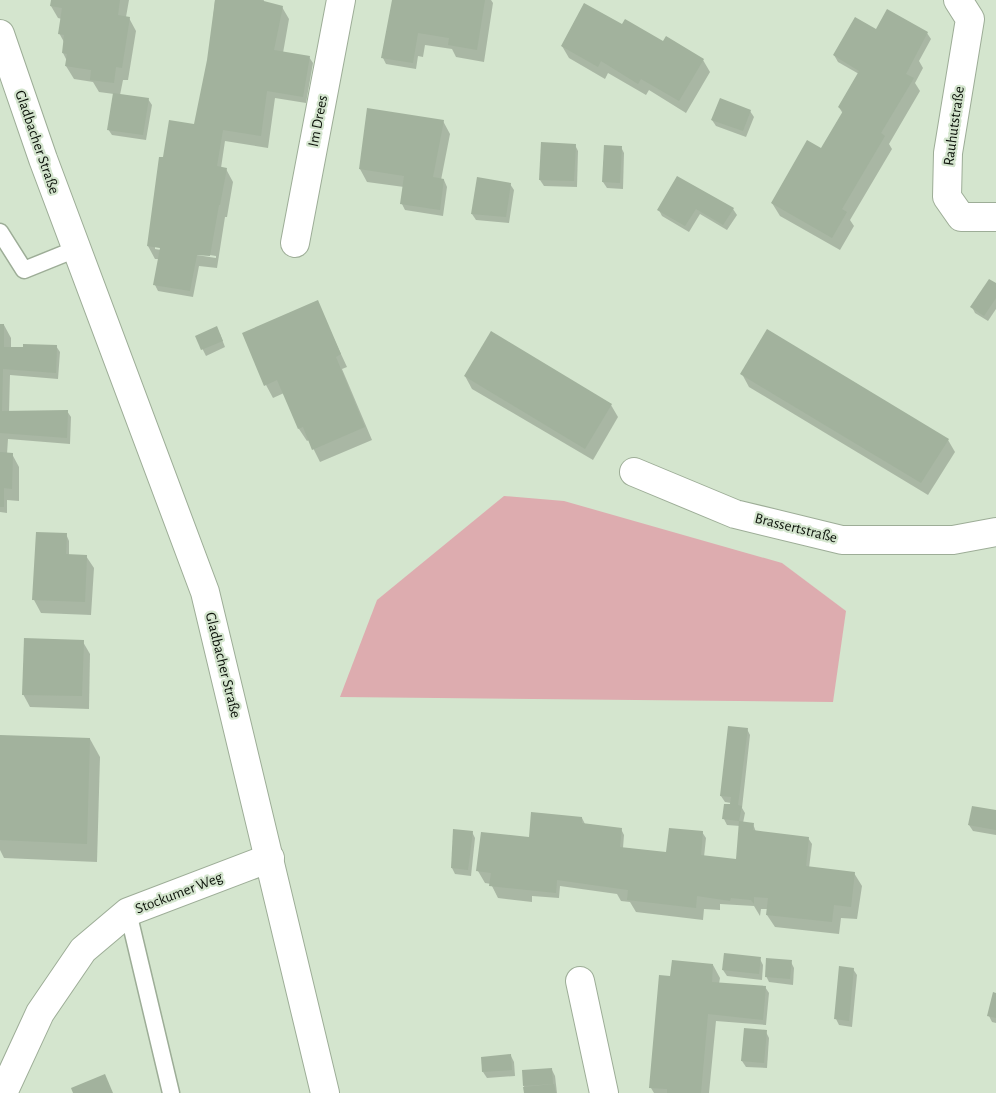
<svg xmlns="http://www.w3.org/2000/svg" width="996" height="1093" font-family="'Alegreya Sans',sans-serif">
	<rect width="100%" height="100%" fill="#d4e5ce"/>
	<path fill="#ddacaf" d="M504,496L564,501L782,563L846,611L833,702L340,697L377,600Z"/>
	<g fill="#0003" fill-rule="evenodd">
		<path d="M52,0H129L126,17L129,18L136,31L128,80H123L120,95L148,99L152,105L146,140L112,135L108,129L114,94L99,92L93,82L74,79L66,66L67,61L63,53L64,42L59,33L62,19L58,18L51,6Z"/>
		<path d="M215,0H264L263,4L282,7L289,19L283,53L309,57L313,63L306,103L275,98L268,148L225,141L221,168L226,169L233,182L227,217H225L217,268L199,266L193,297L158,291L155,285L159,259H155L148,246L160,158L165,159L195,126L209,60ZM155,246L161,247V250L155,249ZM172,249L216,256V258L171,251Z"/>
		<path d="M393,0H491L493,3L484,62L456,57L452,49L425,45L423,57L418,56L416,69L386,64L383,58Z"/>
		<path d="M622,26L703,60L710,72L686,113L649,90L646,95L608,73L605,79L569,58L562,46Z"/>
		<path d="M875,30L927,33L931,39L919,61L923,68L915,83L920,91L889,144L892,149L850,220L854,226L840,250L780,216L772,203L821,150L843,114L839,107L859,74L838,62L834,55Z"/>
		<path d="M369,110L443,121L450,134L441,180H444L447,187L443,216L405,210L402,204L404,187L367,182L360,169Z"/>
		<path d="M750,111L754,117L746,137L716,126L712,120Z"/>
		<path d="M575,145L578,151L577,187L544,186L540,180Z"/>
		<path d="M621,147L624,153L623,189L607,188L603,182Z"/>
		<path d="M678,178L733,209L737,215L727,230L700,214L689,232L662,216L659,210Z"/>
		<path d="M478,179L510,184L514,190L509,223L476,220L472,214Z"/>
		<path d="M996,285V309L988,321L975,313L972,307Z"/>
		<path d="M317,302L347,367L342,369L372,440L320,462L309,440L307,441L299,429L284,393L273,398L266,385Z"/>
		<path d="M0,325H4L11,338V348L56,346L60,352L58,379L10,375L9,412L67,411L71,417L70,444L8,439L7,454H12L19,467V501L7,500V513L0,512Z"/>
		<path d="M220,334L225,347L206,356L196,336Z"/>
		<path d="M742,374L948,440L955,452L928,495L749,387Z"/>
		<path d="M465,376L611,405L618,417L593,460L472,389Z"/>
		<path d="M66,534L69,541V555L86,556L94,568L91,615L41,613L34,600Z"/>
		<path d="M83,642L90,654L89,709L30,707L23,694Z"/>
		<path d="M747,729L750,735L742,808L745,813L743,823L753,824L756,832L808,838L812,844L809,868L854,873L862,886L857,919L841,918L839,934L775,927L767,915L768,909H761L760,916L754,906L720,904V910L704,909L703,920L636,912L630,902L621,901L617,894L560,886L559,898L532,896V902L498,898L491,884L485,883L478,871L530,838L582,818L585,824L621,829L624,835L623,848L668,853L702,832L706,838L704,857L737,860L740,826L727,825L724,819L731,803L725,802L721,796Z"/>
		<path d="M0,736L90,739L100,757L97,862L4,858L0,850Z"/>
		<path d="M996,811V835L973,831L969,825Z"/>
		<path d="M472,832L475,838L471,876L455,874L452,868Z"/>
		<path d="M760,959L763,965L762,980L727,976L723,970Z"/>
		<path d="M791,962L794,968L793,985L769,982L766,976Z"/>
		<path d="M713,965L720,978L719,984L765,987L769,993L766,1025L716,1021L709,1093H654L651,1088L671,977Z"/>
		<path d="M853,969L857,975L852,1027L839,1025L836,1019Z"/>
		<path d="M996,994V1023L992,1022L989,1016Z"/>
		<path d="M766,1032L769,1038L767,1068L746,1067L742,1061Z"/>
		<path d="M511,1056L514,1062L515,1076L487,1078L483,1072Z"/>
		<path d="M552,1070L555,1076L557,1093H525L524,1086Z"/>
	</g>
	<g fill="#a2b29d">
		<path d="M51,0H120L118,15L130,17L122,68L116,67L114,83L90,80L91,70L65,66L67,54L62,53L64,35L58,34L62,8L50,6Z"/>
		<path d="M215,0H260L283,6L274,50L310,56L303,97L267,91L261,136L223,130L217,166L227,168L220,205H219L210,256L197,255L190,291L153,285L160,248L147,246L159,157H163L169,120L194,124L207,60Z"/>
		<path d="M392,0H485L477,50L448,45L449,38L418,33L413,63L381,58Z"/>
		<path d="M584,3L622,24L625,19L663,41L666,36L704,59L679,101L641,79L638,84L601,61L598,67L561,46Z"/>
		<path d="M887,9L928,32L906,74L914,78L881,133L885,136L842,209L847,212L832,238L771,203L807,140L821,148L843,111L838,107L859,71L833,55L855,17L876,29Z"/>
		<path d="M113,93L149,98L143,135L107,130Z"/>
		<path d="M720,98L751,110L743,131L711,120Z"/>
		<path d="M367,108L444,120L433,177L444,179L440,210L400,204L404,176L359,169Z"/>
		<path d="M541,142L576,144L574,181L539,180Z"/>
		<path d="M604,145L622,146L620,183L602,182Z"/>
		<path d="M677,176L734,208L723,225L696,209L685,226L657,210Z"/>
		<path d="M477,177L511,183L506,217L471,214Z"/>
		<path d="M989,279L996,283V298L984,316L970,307Z"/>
		<path d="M318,300L341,354L336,357L365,427L312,450L303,427L298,429L277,380L264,386L242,333Z"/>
		<path d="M0,324H4V347H23V344L57,345L56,373L3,369L2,411L68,410L67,438L0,433Z"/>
		<path d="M217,326L223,341L201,350L195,336Z"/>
		<path d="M767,329L949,439L921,483L740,374Z"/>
		<path d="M491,331L612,404L585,449L464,376Z"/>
		<path d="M0,452L13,453L12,489L4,488V507H0Z"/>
		<path d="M36,532L67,533L66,554L87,555L85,602L32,600Z"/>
		<path d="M24,638L84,640L82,696L22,695Z"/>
		<path d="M728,726L748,728L738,805L742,806L739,821L722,819L724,804H730L731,797L720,796Z"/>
		<path d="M0,735L90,738L87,844L0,840Z"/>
		<path d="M972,806L996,810V830L968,825Z"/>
		<path d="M531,812L582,817V823L622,828L620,847L666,852L669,828L703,831L701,855L736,859L739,821L754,823L753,830L809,837L806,866L855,872L851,907L834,905L832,922L766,915L768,898L754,897V904L751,900L731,898L730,901L697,896L696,908L627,900L628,890L557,880L556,893L489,886L491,873L476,871L481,832L529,837Z"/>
		<path d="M453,829L473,831L468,870L451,868Z"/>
		<path d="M724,953L761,957L759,974L722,970Z"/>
		<path d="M766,958L792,960L790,979L765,977Z"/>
		<path d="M672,960L713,964L712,982L766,986L763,1020L708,1014L701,1093H667V1089L649,1088L659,975L670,976Z"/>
		<path d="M839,966L854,968L849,1021L834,1019Z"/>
		<path d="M993,992L996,993V1018L987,1016Z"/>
		<path d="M744,1028L767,1030L764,1063L741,1061Z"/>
		<path d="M511,1054L512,1070L482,1072L481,1057Z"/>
		<path d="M552,1068L553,1084L523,1086L522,1070Z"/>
		<path d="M105,1074L113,1093H73L71,1088Z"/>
		<path d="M554,1084L556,1093H524L523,1087Z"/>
	</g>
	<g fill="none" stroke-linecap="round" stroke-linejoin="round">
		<defs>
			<g id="service">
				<path d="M0,232L24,270L76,249"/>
				<path d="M128,912L171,1093"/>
			</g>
			<g id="minor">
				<path d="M958,0L970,19L948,153L947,197L961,217H996"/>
				<path d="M295,243L341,0"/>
				<path d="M634,472L735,514L842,540H953L996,532"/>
				<path d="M580,981L604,1093"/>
				<path d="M3,1093L40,1013L83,950L128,912L270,858"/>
			</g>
			<path id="secondary" d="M0,34L43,159L205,592L325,1093"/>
		</defs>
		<use href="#service" stroke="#9dad97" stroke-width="19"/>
		<use href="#minor" stroke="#9dad97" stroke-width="30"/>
		<use href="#secondary" stroke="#9dad97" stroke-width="30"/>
		<use href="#service" stroke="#fff" stroke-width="16"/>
		<use href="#minor" stroke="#fff" stroke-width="28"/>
		<use href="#secondary" stroke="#fff" stroke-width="28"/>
	</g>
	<g text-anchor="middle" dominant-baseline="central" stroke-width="4.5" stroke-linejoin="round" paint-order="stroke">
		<g font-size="15" fill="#0c120a" stroke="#d4e5ce">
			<text transform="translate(318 121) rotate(-79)">Im Drees</text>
			<text transform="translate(954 126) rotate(-82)">Rauhutstraße</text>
			<text transform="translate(37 142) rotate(71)">Gladbacher Straße</text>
			<text transform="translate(796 528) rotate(14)">Brassertstraße</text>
			<text transform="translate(223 665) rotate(76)">Gladbacher Straße</text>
			<text transform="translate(179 893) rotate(-21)">Stockumer Weg</text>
		</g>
	</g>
</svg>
